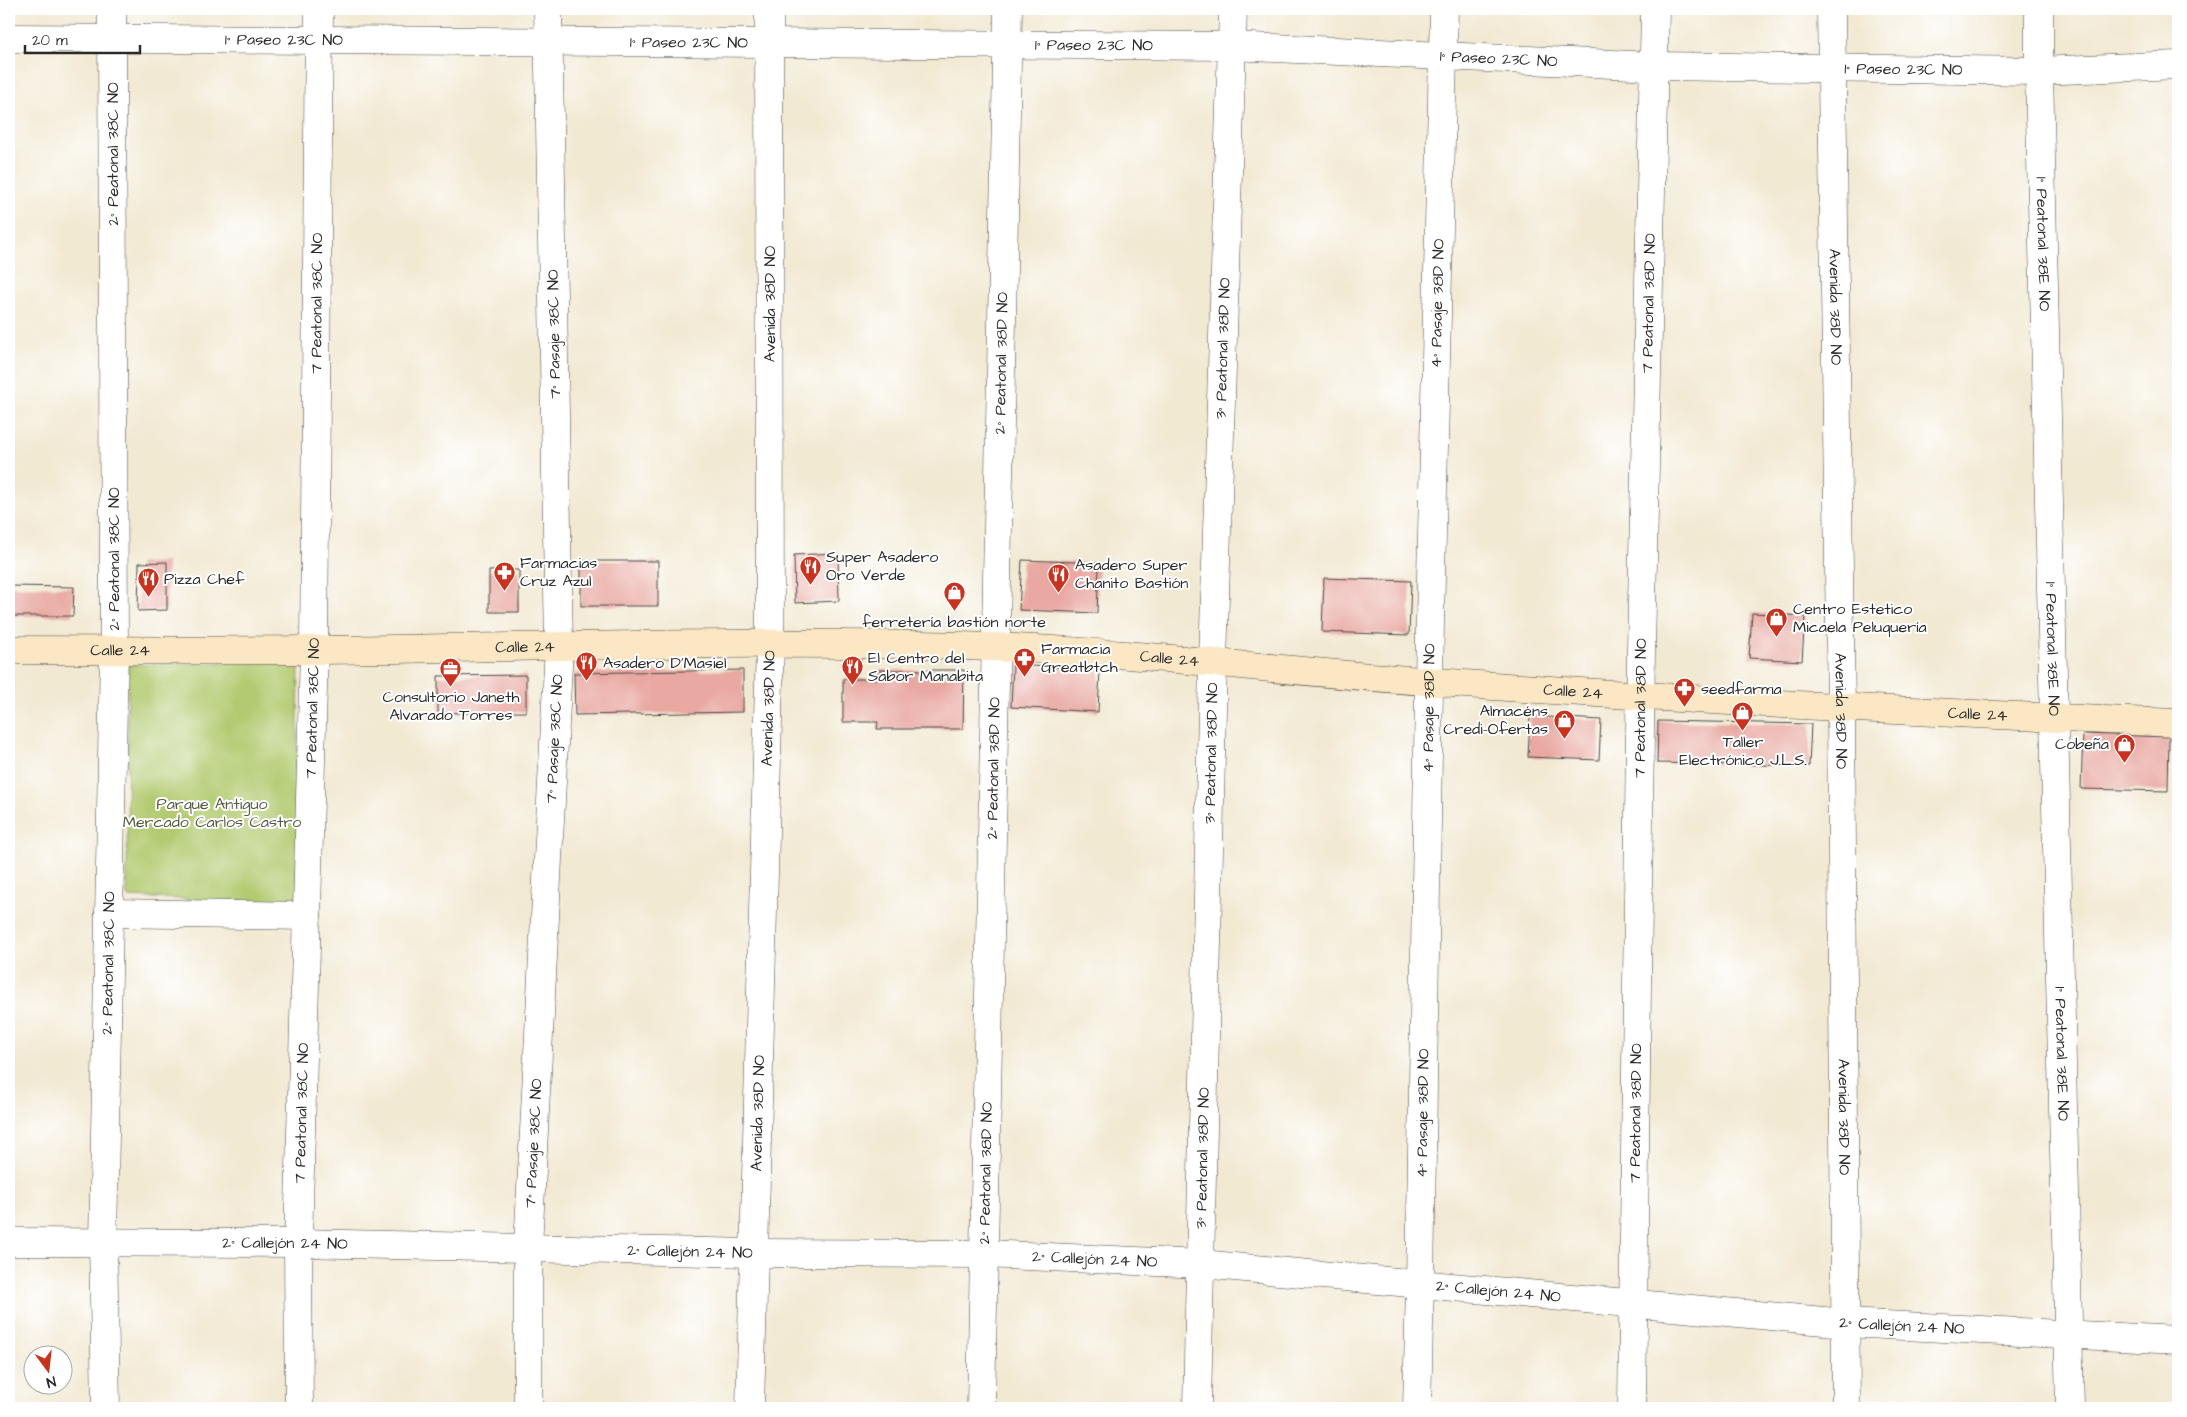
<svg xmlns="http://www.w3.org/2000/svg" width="2187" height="1417" font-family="'Architects Daughter',sans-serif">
	<rect width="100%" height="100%" fill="#fff"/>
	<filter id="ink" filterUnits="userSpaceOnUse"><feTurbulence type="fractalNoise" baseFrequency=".02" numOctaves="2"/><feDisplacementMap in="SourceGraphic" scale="10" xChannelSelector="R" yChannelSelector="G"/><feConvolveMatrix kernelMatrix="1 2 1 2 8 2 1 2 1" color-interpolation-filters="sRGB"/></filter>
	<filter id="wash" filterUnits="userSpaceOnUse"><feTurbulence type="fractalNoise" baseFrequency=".0096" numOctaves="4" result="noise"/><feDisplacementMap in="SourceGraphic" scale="20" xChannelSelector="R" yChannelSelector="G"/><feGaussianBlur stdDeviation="1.12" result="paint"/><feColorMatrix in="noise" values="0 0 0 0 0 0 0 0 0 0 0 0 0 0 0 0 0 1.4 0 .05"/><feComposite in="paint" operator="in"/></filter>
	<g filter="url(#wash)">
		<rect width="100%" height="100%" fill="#f2e9d3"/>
		<path fill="#b2cb71" stroke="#6e7b4e" d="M299,661L297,778L298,903L127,897L128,665Z"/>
		<g id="blocks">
			<g fill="#e9a8a1">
				<path d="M838,553L839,601L795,603L794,555Z"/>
				<path d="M1022,560L1099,563L1097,613L1019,610Z"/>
				<rect x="581" y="561" width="77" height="45"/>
				<path d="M167,562V610L138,611L139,563Z"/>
				<path d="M519,570V612H489V571Z"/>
				<path d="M1324,578L1411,581L1409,635L1322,632Z"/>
				<path d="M9,586L74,587L73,616H9Z"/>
				<path d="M1752,613L1805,616L1802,661L1749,658Z"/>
				<path d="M1013,665L1100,670L1098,712L1011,707Z"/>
				<path d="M743,670V712L575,715L574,673Z"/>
				<path d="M877,670H964L963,729H877L878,722H843V679H877Z"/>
				<path d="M526,675V712L438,713V676Z"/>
				<path d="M1530,716L1601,720L1599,760L1528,757Z"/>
				<path d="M1658,721L1811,724L1809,766L1657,763Z"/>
				<path d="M2083,734L2169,737L2168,791L2081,789Z"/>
			</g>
		</g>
	</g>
	<g filter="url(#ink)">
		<use href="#blocks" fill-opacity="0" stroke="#494844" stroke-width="1"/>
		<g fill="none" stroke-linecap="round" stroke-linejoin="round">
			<defs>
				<g id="street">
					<path id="s1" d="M1831,9L1841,709L1846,1408"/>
					<path id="s2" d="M2039,9V71L2070,1408"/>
					<path id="s3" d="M9,38L1231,46L1654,66L2039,71L2178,65"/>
					<path d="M109,913L307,916"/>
					<path id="s4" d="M9,1242L298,1243L754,1253L984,1254L1201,1264L1846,1323L2178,1340"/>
					<path id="s5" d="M106,1408L103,1242L114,650L112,9"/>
					<path id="s6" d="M299,1408L298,1243L314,650L319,9"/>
					<path id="s7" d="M528,1408V1247L559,646L548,9"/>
					<path id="s8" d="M750,1408L770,643L769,9"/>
					<path id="s9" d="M981,1408L1008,9"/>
					<path id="s10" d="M1197,1408L1213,662L1233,9"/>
					<path id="s11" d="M1417,1408L1420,1284L1430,621L1444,9"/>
					<path id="s12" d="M1632,1408L1641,649L1655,9"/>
				</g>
				<g id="secondary">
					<path id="s13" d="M9,650C111,650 213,651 314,650C540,648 765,639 991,647C1140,652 1288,672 1437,682C1684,700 1931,713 2178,723"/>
				</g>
			</defs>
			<use href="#street" stroke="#494844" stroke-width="29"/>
			<use href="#secondary" stroke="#494844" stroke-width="29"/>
			<use href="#street" stroke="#fff" stroke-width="28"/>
			<use href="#secondary" stroke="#fbe7c3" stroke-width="28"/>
		</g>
	</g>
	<defs>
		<symbol id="restaurant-pin" viewBox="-11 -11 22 30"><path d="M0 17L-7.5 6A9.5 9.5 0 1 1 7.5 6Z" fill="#c8321e" stroke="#fff"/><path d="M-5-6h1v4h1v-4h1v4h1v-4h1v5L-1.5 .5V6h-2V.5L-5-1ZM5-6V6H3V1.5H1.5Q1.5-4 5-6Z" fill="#fff"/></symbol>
		<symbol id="pharmacy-pin" viewBox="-11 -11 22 30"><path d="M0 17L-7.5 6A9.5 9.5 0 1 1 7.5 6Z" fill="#c8321e" stroke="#fff"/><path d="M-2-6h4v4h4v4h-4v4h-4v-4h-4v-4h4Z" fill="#fff"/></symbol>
		<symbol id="shop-pin" viewBox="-11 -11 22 30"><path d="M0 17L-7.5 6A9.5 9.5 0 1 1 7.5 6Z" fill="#c8321e" stroke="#fff"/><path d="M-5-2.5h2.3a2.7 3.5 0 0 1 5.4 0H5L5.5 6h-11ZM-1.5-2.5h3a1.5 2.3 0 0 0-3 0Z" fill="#fff"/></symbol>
		<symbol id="office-pin" viewBox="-11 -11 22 30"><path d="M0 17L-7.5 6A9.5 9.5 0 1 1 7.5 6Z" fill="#c8321e" stroke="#fff"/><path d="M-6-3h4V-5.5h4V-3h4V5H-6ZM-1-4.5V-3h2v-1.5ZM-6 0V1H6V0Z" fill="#fff"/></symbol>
	</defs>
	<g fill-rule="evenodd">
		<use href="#restaurant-pin" x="798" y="554" width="25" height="34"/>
		<use href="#pharmacy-pin" x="492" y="560" width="25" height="34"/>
		<use href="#restaurant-pin" x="1046" y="562" width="25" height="34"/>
		<use href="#restaurant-pin" x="136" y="566" width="25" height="34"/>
		<use href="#shop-pin" x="942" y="580" width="25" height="34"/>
		<use href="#shop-pin" x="1764" y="606" width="25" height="34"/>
		<use href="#pharmacy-pin" x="1012" y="646" width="25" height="34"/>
		<use href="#restaurant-pin" x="574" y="650" width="25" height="34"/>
		<use href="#restaurant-pin" x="840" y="654" width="25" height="34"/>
		<use href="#office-pin" x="438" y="656" width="25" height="34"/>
		<use href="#pharmacy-pin" x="1672" y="676" width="25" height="34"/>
		<use href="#shop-pin" x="1730" y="700" width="25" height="34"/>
		<use href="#shop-pin" x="1552" y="708" width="25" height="34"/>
		<use href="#shop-pin" x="2112" y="732" width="25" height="34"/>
	</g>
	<g text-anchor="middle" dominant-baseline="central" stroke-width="4" stroke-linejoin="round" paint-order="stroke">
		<g font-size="16" fill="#2b2b2b" stroke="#fff">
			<text stroke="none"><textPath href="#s3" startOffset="275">1° Paseo 23C NO</textPath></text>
			<text stroke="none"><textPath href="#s3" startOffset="680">1° Paseo 23C NO</textPath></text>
			<text stroke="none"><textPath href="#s3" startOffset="1085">1° Paseo 23C NO</textPath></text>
			<text stroke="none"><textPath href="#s3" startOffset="1490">1° Paseo 23C NO</textPath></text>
			<text stroke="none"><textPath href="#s3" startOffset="1895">1° Paseo 23C NO</textPath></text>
			<text transform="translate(113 154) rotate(-90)">2° Peatonal 38C NO</text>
			<text stroke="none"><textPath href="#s2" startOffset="235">1° Peatonal 38E NO</textPath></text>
			<text stroke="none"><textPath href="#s6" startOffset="1105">7 Peatonal 38C NO</textPath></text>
			<text transform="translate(770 304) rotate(-90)">Avenida 38D NO</text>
			<text stroke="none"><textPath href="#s11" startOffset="1105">4° Pasaje 38D NO</textPath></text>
			<text stroke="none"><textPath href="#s12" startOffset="1105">7 Peatonal 38D NO</textPath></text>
			<text stroke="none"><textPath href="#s1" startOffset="298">Avenida 38D NO</textPath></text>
			<text transform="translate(554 334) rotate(-91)">7° Pasaje 38C NO</text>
			<text stroke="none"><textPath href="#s10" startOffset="1060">3° Peatonal 38D NO</textPath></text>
			<text stroke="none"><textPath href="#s9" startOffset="1045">2° Peatonal 38D NO</textPath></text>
			<text transform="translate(114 559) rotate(-90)">2° Peatonal 38C NO</text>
			<text stroke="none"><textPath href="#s13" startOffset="516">Calle 24</textPath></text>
			<text stroke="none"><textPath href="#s2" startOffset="640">1° Peatonal 38E NO</textPath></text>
			<text stroke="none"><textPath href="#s13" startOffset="111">Calle 24</textPath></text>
			<text stroke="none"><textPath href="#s13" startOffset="1161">Calle 24</textPath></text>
			<text stroke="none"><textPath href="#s13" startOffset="1566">Calle 24</textPath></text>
			<text stroke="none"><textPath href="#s11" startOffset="700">4° Pasaje 38D NO</textPath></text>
			<text stroke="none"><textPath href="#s12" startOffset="700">7 Peatonal 38D NO</textPath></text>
			<text stroke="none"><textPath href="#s6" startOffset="700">7 Peatonal 38C NO</textPath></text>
			<text stroke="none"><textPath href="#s8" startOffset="700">Avenida 38D NO</textPath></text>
			<text stroke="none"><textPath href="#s1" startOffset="702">Avenida 38D NO</textPath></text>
			<text stroke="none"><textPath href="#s13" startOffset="1971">Calle 24</textPath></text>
			<text stroke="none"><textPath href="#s7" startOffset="670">7° Pasaje 38C NO</textPath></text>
			<text stroke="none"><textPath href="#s10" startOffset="655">3° Peatonal 38D NO</textPath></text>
			<text stroke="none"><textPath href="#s9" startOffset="640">2° Peatonal 38D NO</textPath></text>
			<text stroke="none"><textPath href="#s5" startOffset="445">2° Peatonal 38C NO</textPath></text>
			<text stroke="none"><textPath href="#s2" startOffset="1045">1° Peatonal 38E NO</textPath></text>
			<text stroke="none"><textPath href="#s6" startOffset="295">7 Peatonal 38C NO</textPath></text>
			<text stroke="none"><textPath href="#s8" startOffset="295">Avenida 38D NO</textPath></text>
			<text stroke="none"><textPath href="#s11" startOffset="295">4° Pasaje 38D NO</textPath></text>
			<text stroke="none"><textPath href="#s12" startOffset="295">7 Peatonal 38D NO</textPath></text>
			<text stroke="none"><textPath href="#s1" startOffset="1108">Avenida 38D NO</textPath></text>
			<text stroke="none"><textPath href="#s7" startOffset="265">7° Pasaje 38C NO</textPath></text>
			<text stroke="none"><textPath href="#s10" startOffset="250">3° Peatonal 38D NO</textPath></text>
			<text stroke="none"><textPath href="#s9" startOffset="235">2° Peatonal 38D NO</textPath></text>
			<text stroke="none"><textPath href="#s4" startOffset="276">2° Callejón 24 NO</textPath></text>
			<text stroke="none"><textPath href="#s4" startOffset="681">2° Callejón 24 NO</textPath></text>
			<text stroke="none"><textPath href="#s4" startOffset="1086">2° Callejón 24 NO</textPath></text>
			<text stroke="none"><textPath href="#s4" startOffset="1491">2° Callejón 24 NO</textPath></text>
			<text stroke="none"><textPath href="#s4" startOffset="1896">2° Callejón 24 NO</textPath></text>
		</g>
		<g font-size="16" fill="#2b2b2b" stroke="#fff" text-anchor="start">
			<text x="826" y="557">Super Asadero<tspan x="826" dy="18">Oro Verde</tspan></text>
			<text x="520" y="563">Farmacias<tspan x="520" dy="18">Cruz Azul</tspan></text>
			<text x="1075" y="565">Asadero Super<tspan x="1075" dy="18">Chanito Bastión</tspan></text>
			<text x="164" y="579">Pizza Chef</text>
			<text x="1793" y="609">Centro Estetico<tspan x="1793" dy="18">Micaela Peluquería</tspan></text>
			<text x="954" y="622" text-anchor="middle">ferretería bastión norte</text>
			<text x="1041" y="649">Farmacia<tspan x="1041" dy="18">Greatbtch</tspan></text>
			<text x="868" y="658">El Centro del<tspan x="868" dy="18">Sabor Manabita</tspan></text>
			<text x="603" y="663">Asadero D'Masiel</text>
			<text x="1701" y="689">seedfarma</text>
			<text x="451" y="697" text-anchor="middle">Consultorio Janeth<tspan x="451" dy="18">Alvarado Torres</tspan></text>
			<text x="1548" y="711" text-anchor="end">Almacéns<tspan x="1548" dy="18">Credi-Ofertas</tspan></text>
			<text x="1743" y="742" text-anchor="middle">Taller<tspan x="1743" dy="18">Electrónico J.L.S.</tspan></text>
			<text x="2109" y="744" text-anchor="end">Cobeña</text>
		</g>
		<g font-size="16" fill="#545b40" stroke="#fff">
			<text x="212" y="804">Parque Antiguo<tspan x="212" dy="18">Mercado Carlos Castro</tspan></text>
		</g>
	</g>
	<rect width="2187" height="1417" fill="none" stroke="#fff" stroke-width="30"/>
	<g transform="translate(48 1370) rotate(165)"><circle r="24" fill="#ffffff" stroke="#aaaaaa"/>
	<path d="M0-4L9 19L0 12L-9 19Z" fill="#c8321e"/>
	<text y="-8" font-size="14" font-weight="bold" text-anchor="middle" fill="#2b2b2b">N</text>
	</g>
	<path d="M25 45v8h115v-8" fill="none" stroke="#2b2b2b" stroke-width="2.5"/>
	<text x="32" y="45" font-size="15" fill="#2b2b2b" stroke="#ffffff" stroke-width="4" paint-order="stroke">20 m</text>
</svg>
